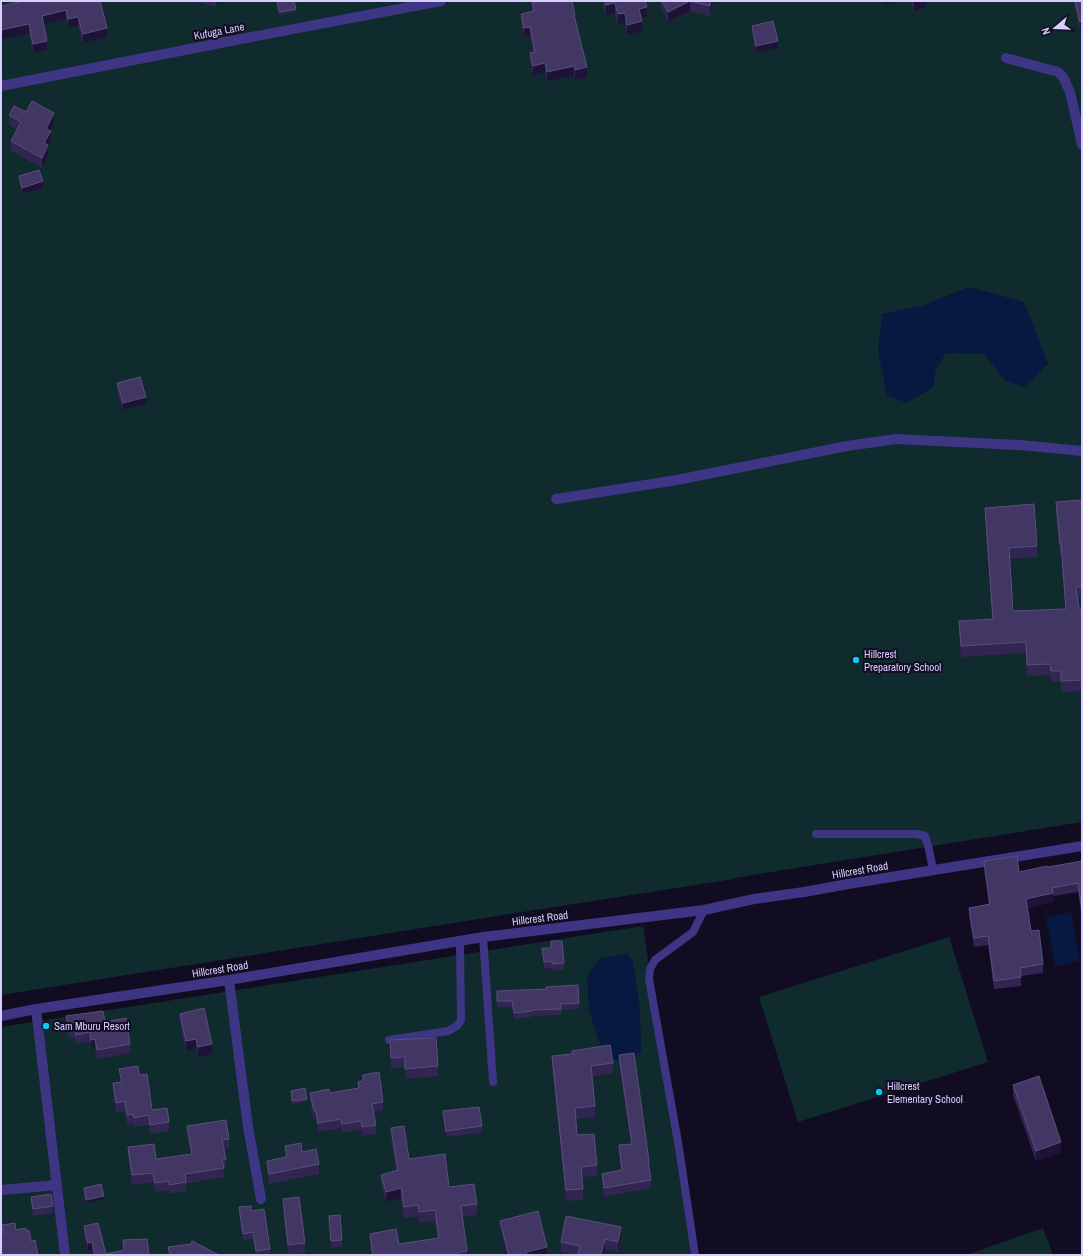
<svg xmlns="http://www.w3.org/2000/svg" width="1083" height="1256" font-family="'Archivo Narrow',sans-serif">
	<rect width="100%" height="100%" fill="#120c22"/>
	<g fill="#0f2b2d">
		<path d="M1,1H1082V822L734,878V879L510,914L1,995Z"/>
		<path d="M643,926L691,1255H1V1027Z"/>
		<path d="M949,937L988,1062L798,1122L759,997Z"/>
		<path d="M1043,1228L1053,1255H966Z"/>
	</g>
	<g fill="#071841">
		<path d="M969,287L1024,302L1048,364L1024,387L1006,381L984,354L946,353L936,369L933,387L907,403L887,395L878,352L882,314L924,305Z"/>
		<path d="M1071,912L1080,961L1055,966L1046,917Z"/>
		<path d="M627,953L633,962L640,1009L641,1051L629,1060L607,1059L598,1039L589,1009L587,976L599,959Z"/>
	</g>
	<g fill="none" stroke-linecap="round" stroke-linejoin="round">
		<g stroke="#3e3584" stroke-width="8">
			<path d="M816,834H917L925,836L929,849L933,870"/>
			<path d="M483,937L493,1082"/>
			<path d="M389,1040L448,1031L457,1026L461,1020L460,941"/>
			<path d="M695,1255L679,1148L649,979L650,969L655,960L693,932L704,910"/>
		</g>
		<g stroke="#3e3584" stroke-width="10">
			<path d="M1006,58L1058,72L1063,77L1070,92L1082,145"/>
			<path d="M1,86L246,38L441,1"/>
			<path d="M556,499L677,480L847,446L896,439L1020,445L1082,451"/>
			<path d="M229,980L248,1127L261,1199"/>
			<path d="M36,1009L65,1255"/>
			<path d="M1,1016L36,1009L229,980L483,937L704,910L754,899L804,892L848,884L1082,846"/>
			<path d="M1,1190L57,1185"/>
		</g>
	</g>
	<g fill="#312551">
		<path d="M100,1L107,37L83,43L78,26L68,28L66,19L44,25L47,50L33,53L29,34L1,39V6Z"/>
		<path d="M194,1H218L216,7Z"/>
		<path d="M602,1H645L647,17L642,19V31L627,35L625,23L618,24L615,13L606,15Z"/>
		<path d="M661,1H713L710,16L690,11L668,22L661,8Z"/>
		<path d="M911,1H926V8L914,11Z"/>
		<path d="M1074,1H1082V33L1081,30H1080L1074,6Z"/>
		<path d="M277,2L296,9V12L279,15Z"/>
		<path d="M532,3L575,22L587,77L575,80L574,76L547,81L545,72L533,75L530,62V53L533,52L530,36L524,37L521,23V14L532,11Z"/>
		<path d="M752,26L778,48L756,53L752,33Z"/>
		<path d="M26,112L54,123L50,131L51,141L48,146V155L42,168L11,151V141L17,130L9,125V115Z"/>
		<path d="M19,176L43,188L22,194L19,183Z"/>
		<path d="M117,383L146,404L123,410L117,390Z"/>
		<path d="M1082,500V598H1077L1079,608L1082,622V691L1061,692V682H1051L1050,675L1027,676L1026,653L961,657L959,632V621L992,619L985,518V508L1037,546V557L1010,559L1013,611L1065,609L1061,555H1060L1056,513V502Z"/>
		<path d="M984,861L1019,872L1082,861V920L1078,892L1053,896V902L1027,908L1031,931L1043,964V973L1021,976V986L994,989L988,945L974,947L969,917V908L989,905L984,870Z"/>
		<path d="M551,941L564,963V970L552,971V968L544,969L542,948H551Z"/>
		<path d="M578,985L579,1009L561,1010V1015L532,1016V1017L514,1019L512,1007H497V991L547,989Z"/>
		<path d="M180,1014L212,1054L198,1057L196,1049L186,1051L180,1024Z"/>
		<path d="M66,1016L105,1022L130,1044V1053L97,1059L95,1048L91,1049L90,1042L76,1044L75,1038L69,1039L66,1026Z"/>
		<path d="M390,1040L438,1066V1076L405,1079V1067L391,1068Z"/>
		<path d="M572,1051L613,1063V1073L592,1077L595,1106V1117L576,1119L577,1135L597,1165V1176L582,1177L583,1189V1200L566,1201L552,1066V1056L572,1054Z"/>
		<path d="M619,1055L649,1161V1168L651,1180V1188L604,1197L602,1182V1174L621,1170L619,1154V1145L631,1144L619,1063Z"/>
		<path d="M119,1069L139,1075L152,1110L169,1122V1131L150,1134L149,1125L134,1127L133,1124L127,1125L125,1111L116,1112L113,1092V1083L120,1082Z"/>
		<path d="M363,1075L383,1102V1111L374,1112L376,1125V1134L362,1136L361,1130L342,1133L341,1128L318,1132L316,1119H314L310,1101V1093H330L358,1088V1082L363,1081Z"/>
		<path d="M1013,1085L1061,1152L1036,1161L1013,1095Z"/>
		<path d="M291,1091L307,1099V1102L292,1104Z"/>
		<path d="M443,1111L482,1126V1133L446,1137L443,1118Z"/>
		<path d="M187,1126L229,1139V1148L224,1149L226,1159V1168L224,1169V1177L186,1184V1191L169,1194V1191L155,1192L153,1182L132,1185L128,1156V1147L156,1159L191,1154L187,1136Z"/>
		<path d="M391,1128L409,1159L449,1187L477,1204V1215L462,1217L467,1251V1255H371L370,1244V1234L399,1244L437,1238L435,1221L419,1223L418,1216L404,1218L401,1198L386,1202L381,1185V1175L396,1171L391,1139Z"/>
		<path d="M285,1146L302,1152L319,1164V1174L269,1184L267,1171V1161L285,1157Z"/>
		<path d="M31,1197L53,1206V1213L33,1216L31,1204Z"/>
		<path d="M283,1199L305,1243V1253L288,1255L283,1209Z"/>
		<path d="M239,1207L251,1211L270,1249V1255H256L253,1239L243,1240L239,1214Z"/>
		<path d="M329,1216L342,1240V1247L331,1248Z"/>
		<path d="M500,1221L547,1254L543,1255H507L500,1227Z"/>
		<path d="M2,1225L16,1230L26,1231L31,1241L1,1255V1235H2Z"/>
		<path d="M84,1226L106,1254L123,1250V1240L149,1255H93L92,1251H88L84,1235Z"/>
		<path d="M621,1237L618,1252L605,1249L603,1255H574L561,1252V1242Z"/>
	</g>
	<g fill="#1d1336">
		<path d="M216,1H218L216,7Z"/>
		<path d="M690,1V11L668,22V12Z"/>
		<path d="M711,1H713L710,16V6Z"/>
		<path d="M885,1H899L885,4Z"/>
		<path d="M914,1H926V8L914,11Z"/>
		<path d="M615,3V13L606,15V5Z"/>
		<path d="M647,7V17L639,19V9Z"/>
		<path d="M66,10V19L42,25V16Z"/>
		<path d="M625,13V23L618,24V14Z"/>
		<path d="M78,17V26L68,28V19Z"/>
		<path d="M642,21V31L627,35V25Z"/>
		<path d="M1081,21V30H1080V22Z"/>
		<path d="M29,24V34L1,39V30Z"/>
		<path d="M530,27V36L524,37V28Z"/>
		<path d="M107,28V37L83,43V34Z"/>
		<path d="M47,41V50L33,53V44Z"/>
		<path d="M778,41V48L756,53V46Z"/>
		<path d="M545,63V72L533,75V66Z"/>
		<path d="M574,66V76L547,81V72Z"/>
		<path d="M587,67V77L575,80V70Z"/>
		<path d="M54,113V123L46,139V129Z"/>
		<path d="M51,131V141L48,146V155L42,168V158L44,143Z"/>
		<path d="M43,181V188L22,194V188Z"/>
		<path d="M146,397V404L123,410V403Z"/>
		<path d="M1053,893V902L1026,908V899Z"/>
		<path d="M95,1039V1048L91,1049V1040Z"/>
		<path d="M196,1039V1049L186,1051V1041Z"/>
		<path d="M212,1044V1054L198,1057V1047Z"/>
		<path d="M1061,1142V1152L1036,1161V1151Z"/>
		<path d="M401,1188V1198L386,1202V1192Z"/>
		<path d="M104,1196V1199L86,1204V1200Z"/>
		<path d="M621,1227V1237L618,1252V1242Z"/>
		<path d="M605,1239V1249L603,1255H601Z"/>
		<path d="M92,1242V1251H88V1243Z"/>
		<path d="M547,1247V1254L543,1255H526V1252Z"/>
	</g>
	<g fill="#423764" stroke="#5a4f7c">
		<path d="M23,1H100L107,28L83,34L78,17L68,19L66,10L42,16L47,41L33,44L29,24L1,30V6Z"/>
		<path d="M281,1H294L296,9L279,12L277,2Z"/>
		<path d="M540,1H572L575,15H574L587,67L575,70L574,66L547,72L545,63L533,66L530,53L535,52L530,27L524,28L521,14L534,11L532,3Z"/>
		<path d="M605,1H645L647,7L639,9L642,21L627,25L625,13L618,14L615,3L606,5Z"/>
		<path d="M662,1H711L710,6L690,1L668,12Z"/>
		<path d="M1075,1H1082V25L1081,21L1080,22Z"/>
		<path d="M773,21L778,41L756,46L752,26Z"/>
		<path d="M32,101L54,113L46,129L51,131L44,143L48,145L42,158L11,141L21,122L9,115L14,106L26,112Z"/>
		<path d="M39,170L43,181L22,188L19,176Z"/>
		<path d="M140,377L146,397L123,403L117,383Z"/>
		<path d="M1082,500V587H1076L1079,608H1081L1082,622V680L1061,681V671H1051L1050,664L1027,665L1026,642L961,646L959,621L993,619L985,508L1034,504L1037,546L1009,548L1013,611L1066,609L1061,544H1060L1056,502Z"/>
		<path d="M1017,856L1019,872L1047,866L1048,867L1082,861V911L1078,883L1052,888L1053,893L1026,899L1031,931L1039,930L1043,964L1020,968L1021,977L994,981L988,936L974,938L969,908L990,904L984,861Z"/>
		<path d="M551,941H562L564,963L552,964V961L544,962L542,948H551Z"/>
		<path d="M578,985L579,1003L560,1004L561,1009L532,1010V1011L514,1013L512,1001H497V991L547,989L546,987Z"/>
		<path d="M204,1008L212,1044L198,1047L196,1039L186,1041L180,1014Z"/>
		<path d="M103,1011L105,1022L126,1018L130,1044L97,1050L95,1039L91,1040L90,1032L76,1035L75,1028L69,1030L66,1016Z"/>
		<path d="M436,1038L438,1066L405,1069V1057L391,1058L390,1040Z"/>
		<path d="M610,1045L613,1063L591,1066L595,1106L575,1108L577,1135L594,1134L597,1165L581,1167L583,1189L566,1190L552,1056L572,1054V1051Z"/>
		<path d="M634,1053L649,1161H648L651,1180L604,1188L602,1174L622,1170L619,1145L632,1144L619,1055Z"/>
		<path d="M138,1066L139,1075L147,1074L152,1110L167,1108L169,1122L150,1125L149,1115L134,1118L133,1114L127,1115L125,1101L116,1103L113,1083L122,1082L119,1069Z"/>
		<path d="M379,1072L383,1102L372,1104L376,1125L362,1127L361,1121L342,1124L341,1119L318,1123L316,1110L314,1111L310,1093L329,1089L330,1093L359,1088L358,1082L363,1081V1075Z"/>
		<path d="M1039,1076L1061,1142L1036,1151L1013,1085Z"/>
		<path d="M305,1088L307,1099L292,1101L291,1091Z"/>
		<path d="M479,1107L482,1126L446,1131L443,1111Z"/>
		<path d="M226,1120L229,1139L222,1140L226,1159L222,1160L224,1168L185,1174L186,1182L169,1185V1181L155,1183L153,1173L132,1175L128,1147L154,1144L156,1159L192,1154L187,1126Z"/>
		<path d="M404,1126L409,1159L445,1154L449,1187L474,1184L477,1204L461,1206L467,1251L455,1253V1255H373L370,1234L396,1229L399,1244L439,1238L435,1210L419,1212L418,1205L404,1207L401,1188L386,1192L381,1175L398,1170L391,1128Z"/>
		<path d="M301,1143L302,1152L316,1149L319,1164L269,1174L267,1161L287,1157L285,1146Z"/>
		<path d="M101,1184L104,1196L86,1200L84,1188Z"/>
		<path d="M51,1194L53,1206L33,1209L31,1197Z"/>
		<path d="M299,1197L305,1243L288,1245L283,1199Z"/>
		<path d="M251,1206V1211L264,1209L270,1249L256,1251L253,1232L243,1234L239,1207Z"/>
		<path d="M538,1211L547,1247L526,1252L527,1255H509L500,1221Z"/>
		<path d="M340,1215L342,1240L331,1241L329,1216Z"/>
		<path d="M566,1216L621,1227L618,1242L605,1239L601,1255H578L580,1246L561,1242Z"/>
		<path d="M15,1223L16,1230L26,1228V1231L29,1230L31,1241L35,1240L38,1255H1V1241H2L1,1235H3L2,1225Z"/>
		<path d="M98,1223L106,1254L124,1250L123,1240L147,1239L149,1255H95L92,1242L88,1243L84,1226Z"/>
		<path d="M192,1241L219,1255H170L168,1247L191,1244Z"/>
	</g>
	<g fill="#00cdf9" stroke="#120c22" stroke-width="1.5">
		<circle cx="856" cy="660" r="4"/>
		<circle cx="46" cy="1026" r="4"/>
		<circle cx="879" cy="1092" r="4"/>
	</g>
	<g text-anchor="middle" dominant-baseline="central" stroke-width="4" stroke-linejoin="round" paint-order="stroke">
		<g font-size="11" fill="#d7ceff" stroke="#120c22">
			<text transform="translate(219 31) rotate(-11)">Kufuga Lane</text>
			<text transform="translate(860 870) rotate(-10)">Hillcrest Road</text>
			<text transform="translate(540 918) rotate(-7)">Hillcrest Road</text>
			<text transform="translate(220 969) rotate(-9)">Hillcrest Road</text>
		</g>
		<g font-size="11" fill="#d7ceff" stroke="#120c22" text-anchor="start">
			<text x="864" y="654">Hillcrest<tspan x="864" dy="13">Preparatory School</tspan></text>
			<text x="54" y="1026">Sam Mburu Resort</text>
			<text x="887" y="1086">Hillcrest<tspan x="887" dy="13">Elementary School</tspan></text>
		</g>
	</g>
	<rect width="1083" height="1256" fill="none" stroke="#d7ceff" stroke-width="4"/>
	<g transform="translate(1055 28) rotate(251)" stroke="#120c22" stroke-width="3" paint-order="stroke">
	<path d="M0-3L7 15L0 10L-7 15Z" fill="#d7ceff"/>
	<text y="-6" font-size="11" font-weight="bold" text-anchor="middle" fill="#d7ceff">N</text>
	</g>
</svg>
